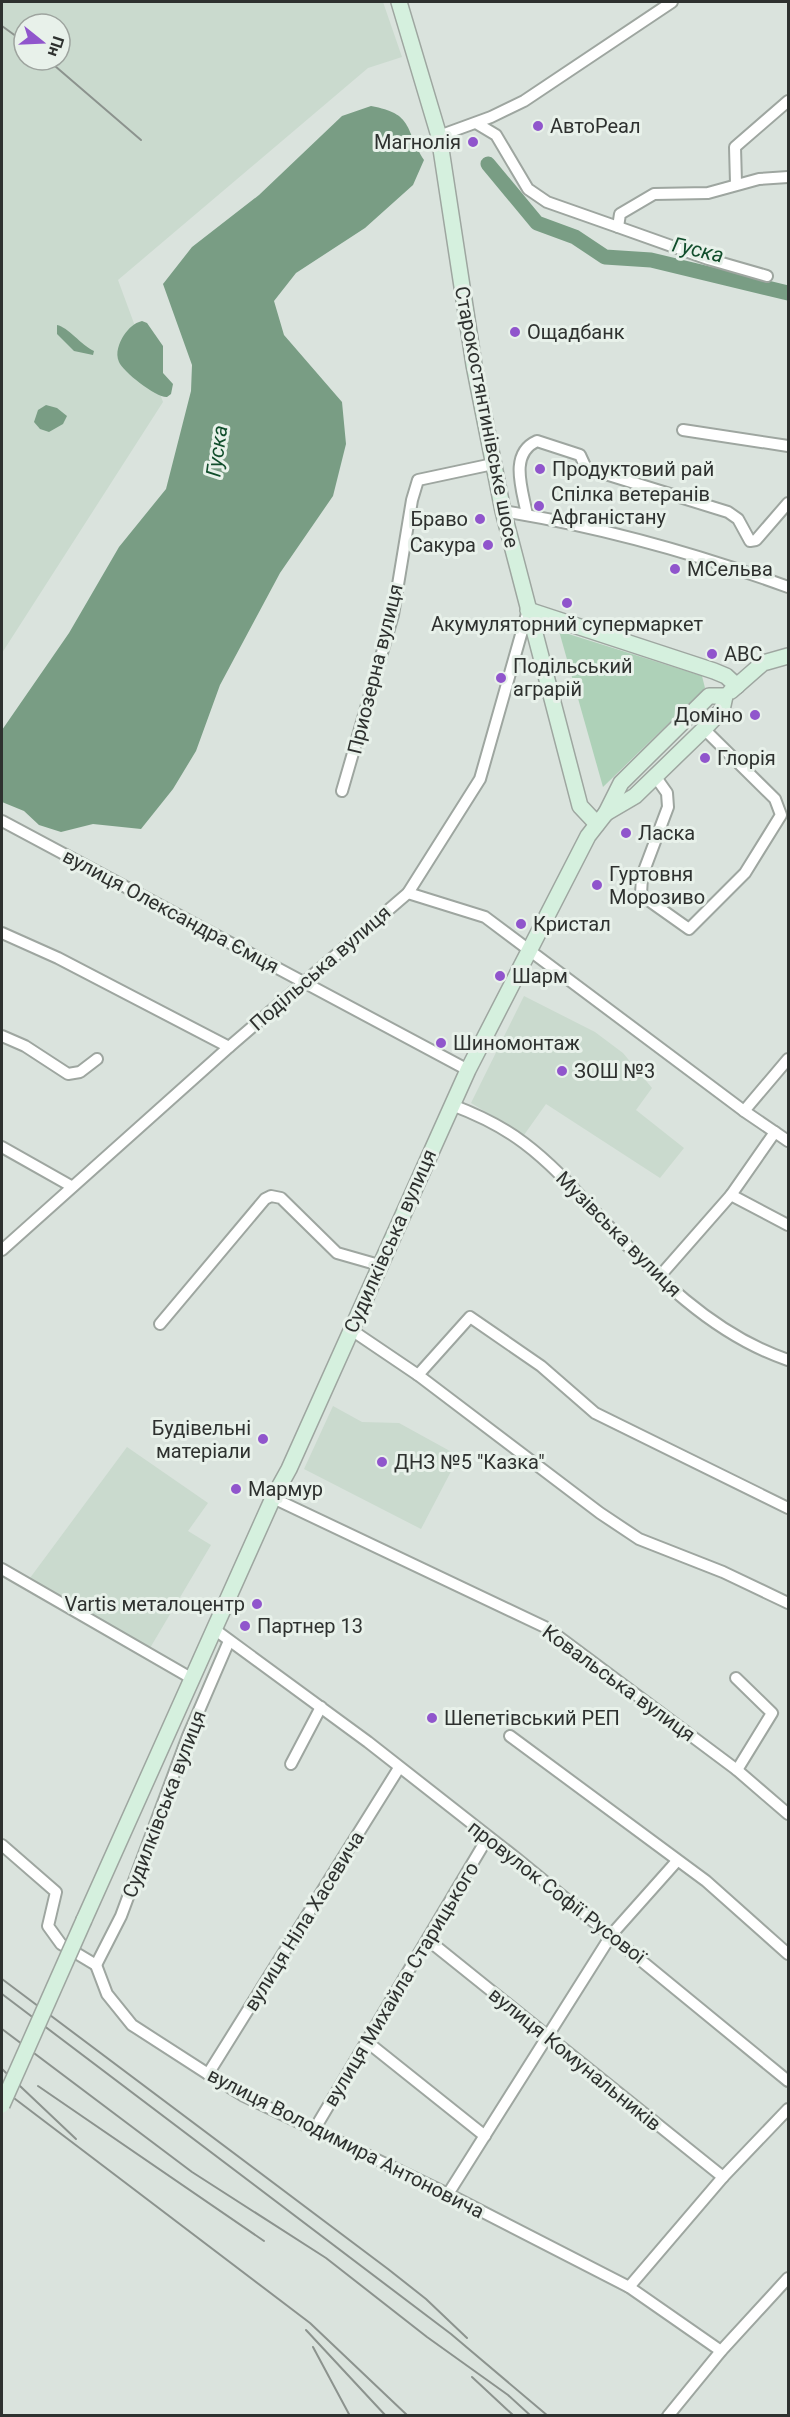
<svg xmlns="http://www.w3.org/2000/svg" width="790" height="2417" font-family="Roboto,sans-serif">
	<rect width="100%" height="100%" fill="#dae3dd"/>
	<g fill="#cadace" fill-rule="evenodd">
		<path d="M2,2H383L402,57L368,68L118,280L163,402L2,653ZM24,24H60V60H24Z"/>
		<path d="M524,996L595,1032L623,1053L652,1088L636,1110L684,1148L660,1178L546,1104L524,1135L471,1103Z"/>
		<path d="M333,1406L362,1422L399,1423L459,1456L421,1529L304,1469Z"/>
		<path d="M127,1447L208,1503L188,1531L211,1545L150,1648L30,1578Z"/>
	</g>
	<path fill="#aed1b8" d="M559,631L702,676L705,688L603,787Z"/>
	<g fill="#799d84">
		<path d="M371,106C414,114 404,128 424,160L413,185L365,228L296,273L274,301L284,335L342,402L346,444L333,496L280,573L220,685L196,751L173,789L141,829L93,824L61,832L39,825L24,811L2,802V730L69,633L119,547L166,489L191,391L192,365L163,284L192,247L259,195L342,116Z"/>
		<path d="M142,321L147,323L163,346V373L173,384L171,394L167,397C157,398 123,372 119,362C115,353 119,343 124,335C129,328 134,323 142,321Z"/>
		<path d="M57,325C68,327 81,345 94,351L93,355L74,351L57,334Z"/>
		<path d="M46,405L57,408L67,416L63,424L49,432L40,429L34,422L38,410Z"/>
	</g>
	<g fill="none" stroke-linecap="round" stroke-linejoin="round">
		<path stroke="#799d84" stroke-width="15" d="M488,164L537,223L575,237L605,257L651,260L788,293"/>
		<defs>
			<g id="street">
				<path d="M476,123L496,135L528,189L547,202L618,227L620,214L654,194L708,193L759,179L788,177"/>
				<path d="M439,136L491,117L524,101L672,2"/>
				<path d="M736,183L735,147L788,101"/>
				<path d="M618,227L708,259L767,276"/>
				<path d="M683,430L788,446"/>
				<path d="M503,511C601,527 695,553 788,587"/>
				<path d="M527,515C523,491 508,454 537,441L580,455L586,468L728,512L738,519L750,541L756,540L788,503"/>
				<path d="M655,776L667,793L668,807L642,876L641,895L689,929L745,873L781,815L775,799L704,729"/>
				<path d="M342,791L393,615L412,500L418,480L493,464"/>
				<path d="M2,821L468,1070"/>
				<path d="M408,893L485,917L744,1111L788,1141"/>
				<path d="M2,933L58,958L229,1047"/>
				<path d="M2,1036L25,1046L68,1074L80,1072L97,1059"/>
				<path d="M452,1105C476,1114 503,1127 524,1143C552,1164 575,1190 599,1216C654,1274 711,1334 788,1360"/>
				<path d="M744,1111L788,1059"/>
				<path d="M2,1147L71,1186"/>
				<path d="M731,1195L788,1225"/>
				<path d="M2,1250L229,1047L408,893L480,779L528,610"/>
				<path d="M659,1277L731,1195L775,1132"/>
				<path d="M160,1324L265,1199L271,1196L281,1198L337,1253L379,1265"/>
				<path d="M350,1329L418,1375L600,1513L639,1539L723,1572L788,1603"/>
				<path d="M418,1375L470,1317L541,1366L595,1413L788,1508"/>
				<path d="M273,1498L547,1628L737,1770L788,1814"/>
				<path d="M2,1569L191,1678"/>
				<path d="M214,1629L368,1742L516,1858L788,2081"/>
				<path d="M736,1678L772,1713L737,1770"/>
				<path d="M510,1736L706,1881L788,1954"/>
				<path d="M291,1764L321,1707"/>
				<path d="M2,1845L56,1892L48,1926L61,1944L96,1965"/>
				<path d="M428,1940L723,2177"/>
				<path d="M96,1965L107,1994L132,2025L208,2074L244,2096L448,2194L629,2287L721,2351"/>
				<path d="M96,1965L121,1916L188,1736L229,1641"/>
				<path d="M366,2041L485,2136"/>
				<path d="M208,2074L399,1768"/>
				<path d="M314,2130L488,1837"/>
				<path d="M448,2194L612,1934L677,1861"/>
				<path d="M629,2287L723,2177L788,2109"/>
				<path d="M668,2416L721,2351L788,2278"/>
			</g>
			<g id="secondary">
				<path d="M399,2L439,136L474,365L503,511L580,806L597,824"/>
				<path d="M528,610L714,671L726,676L737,686"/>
				<path d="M731,691L763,663L788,656"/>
				<path d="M606,813L635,796L704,729L722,710L725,696"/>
				<path d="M84,1920L273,1498L289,1469L468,1070L588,836L606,813L621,783L709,696H725"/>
			</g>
		</defs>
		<use href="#street" stroke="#9ea6a0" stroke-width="14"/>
		<use href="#secondary" stroke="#9ea6a0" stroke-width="18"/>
		<use href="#street" stroke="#fff" stroke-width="10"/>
		<use href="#secondary" stroke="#d5f0de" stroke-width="15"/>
		<g stroke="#8c938e" stroke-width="2">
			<path d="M2,26L24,42"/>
			<path d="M48,60L141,140"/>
			<path d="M2,1979L388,2269L426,2299L467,2338"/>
			<path d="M2,1994L451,2334L548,2416"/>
			<path d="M2,2029L192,2172L326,2258L427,2337L508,2395L531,2416"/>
			<path d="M2,2069L76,2139"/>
			<path d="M38,2086L264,2241"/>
			<path d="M2,2089L310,2323L408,2416"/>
			<path d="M306,2330L386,2416"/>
			<path d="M313,2347L350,2416"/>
			<path d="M472,2377L514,2416"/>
		</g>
		<defs>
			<path id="secondary-bridge" d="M2,2105L84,1920"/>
		</defs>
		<use href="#secondary-bridge" stroke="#9ea6a0" stroke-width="18" stroke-linecap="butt"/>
		<use href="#secondary-bridge" stroke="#d5f0de" stroke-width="15"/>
	</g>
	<g fill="#9055cc" stroke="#e8f1ea" stroke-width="2">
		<circle cx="538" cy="126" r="6"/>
		<circle cx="473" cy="142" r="6"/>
		<circle cx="515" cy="332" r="6"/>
		<circle cx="540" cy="469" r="6"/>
		<circle cx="539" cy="506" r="6"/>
		<circle cx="480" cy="519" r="6"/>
		<circle cx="488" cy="545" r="6"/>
		<circle cx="675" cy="569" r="6"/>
		<circle cx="567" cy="603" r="6"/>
		<circle cx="712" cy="654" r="6"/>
		<circle cx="501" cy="678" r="6"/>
		<circle cx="755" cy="715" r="6"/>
		<circle cx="705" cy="758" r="6"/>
		<circle cx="626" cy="833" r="6"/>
		<circle cx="597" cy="885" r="6"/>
		<circle cx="521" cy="924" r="6"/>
		<circle cx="500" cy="976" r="6"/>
		<circle cx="441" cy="1043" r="6"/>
		<circle cx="562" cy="1071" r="6"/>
		<circle cx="263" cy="1439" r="6"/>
		<circle cx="382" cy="1462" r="6"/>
		<circle cx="236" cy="1489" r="6"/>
		<circle cx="257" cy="1604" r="6"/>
		<circle cx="245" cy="1626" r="6"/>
		<circle cx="432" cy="1718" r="6"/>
	</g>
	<g text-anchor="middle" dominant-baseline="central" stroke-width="6" stroke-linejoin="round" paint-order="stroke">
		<g font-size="20" fill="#2e312f" stroke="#e8f1ea" text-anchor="start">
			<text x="550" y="126">АвтоРеал</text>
			<text x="461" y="142" text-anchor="end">Магнолія</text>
			<text x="527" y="332">Ощадбанк</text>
			<text x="552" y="469">Продуктовий рай</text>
			<text x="551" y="494">Спілка ветеранів<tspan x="551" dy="23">Афганістану</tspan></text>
			<text x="468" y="519" text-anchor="end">Браво</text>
			<text x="476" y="545" text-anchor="end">Сакура</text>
			<text x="687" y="569">МСельва</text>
			<text x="567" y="624" text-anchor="middle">Акумуляторний супермаркет</text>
			<text x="724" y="654">АВС</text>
			<text x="513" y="666">Подільський<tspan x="513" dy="23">аграрій</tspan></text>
			<text x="743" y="715" text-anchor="end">Доміно</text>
			<text x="717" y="758">Глорія</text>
			<text x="638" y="833">Ласка</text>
			<text x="609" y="874">Гуртовня<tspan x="609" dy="23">Морозиво</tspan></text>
			<text x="533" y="924">Кристал</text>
			<text x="512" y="976">Шарм</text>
			<text x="453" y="1043">Шиномонтаж</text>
			<text x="574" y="1071">ЗОШ №3</text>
			<text x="251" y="1428" text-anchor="end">Будівельні<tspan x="251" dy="23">матеріали</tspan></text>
			<text x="394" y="1462">ДНЗ №5 "Казка"</text>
			<text x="248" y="1489">Мармур</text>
			<text x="245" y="1604" text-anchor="end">Vartis металоцентр</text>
			<text x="257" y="1626">Партнер 13</text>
			<text x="444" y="1718">Шепетівський РЕП</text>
		</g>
		<g font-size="20" fill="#2e312f" stroke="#e8f1ea">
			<text transform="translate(487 417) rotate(79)">Старокостянтинівське шосе</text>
			<text transform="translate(375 669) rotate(-76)">Приозерна вулиця</text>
			<text transform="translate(171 911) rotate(28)">вулиця Олександра Ємця</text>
			<text transform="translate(320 968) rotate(-41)">Подільська вулиця</text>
			<text transform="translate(619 1234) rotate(45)">Музівська вулиця</text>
			<text transform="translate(390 1241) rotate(-66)">Судилківська вулиця</text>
			<text transform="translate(619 1683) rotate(36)">Ковальська вулиця</text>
			<text transform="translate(164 1804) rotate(-69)">Судилківська вулиця</text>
			<text transform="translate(557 1892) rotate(38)">провулок Софії Русової</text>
			<text transform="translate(304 1921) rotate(-58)">вулиця Ніла Хасевича</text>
			<text transform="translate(401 1984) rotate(-59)">вулиця Михайла Старицького</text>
			<text transform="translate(575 2059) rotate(39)">вулиця Комунальників</text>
			<text transform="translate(346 2143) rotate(27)">вулиця Володимира Антоновича</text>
		</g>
		<g font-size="21" font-style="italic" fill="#114e2c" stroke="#e8f1ea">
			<text transform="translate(698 250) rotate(13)">Гуска</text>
			<text transform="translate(217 451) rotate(-82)">Гуска</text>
		</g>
	</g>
	<rect width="790" height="2417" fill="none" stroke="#2e312f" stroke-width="6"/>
	<g transform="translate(42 42) rotate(108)"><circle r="28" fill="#e8f1ea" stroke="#9ea49f" stroke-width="1.5"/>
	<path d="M0-4.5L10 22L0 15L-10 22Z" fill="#9055cc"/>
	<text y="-9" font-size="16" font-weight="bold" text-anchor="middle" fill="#2e312f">Пн</text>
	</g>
</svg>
